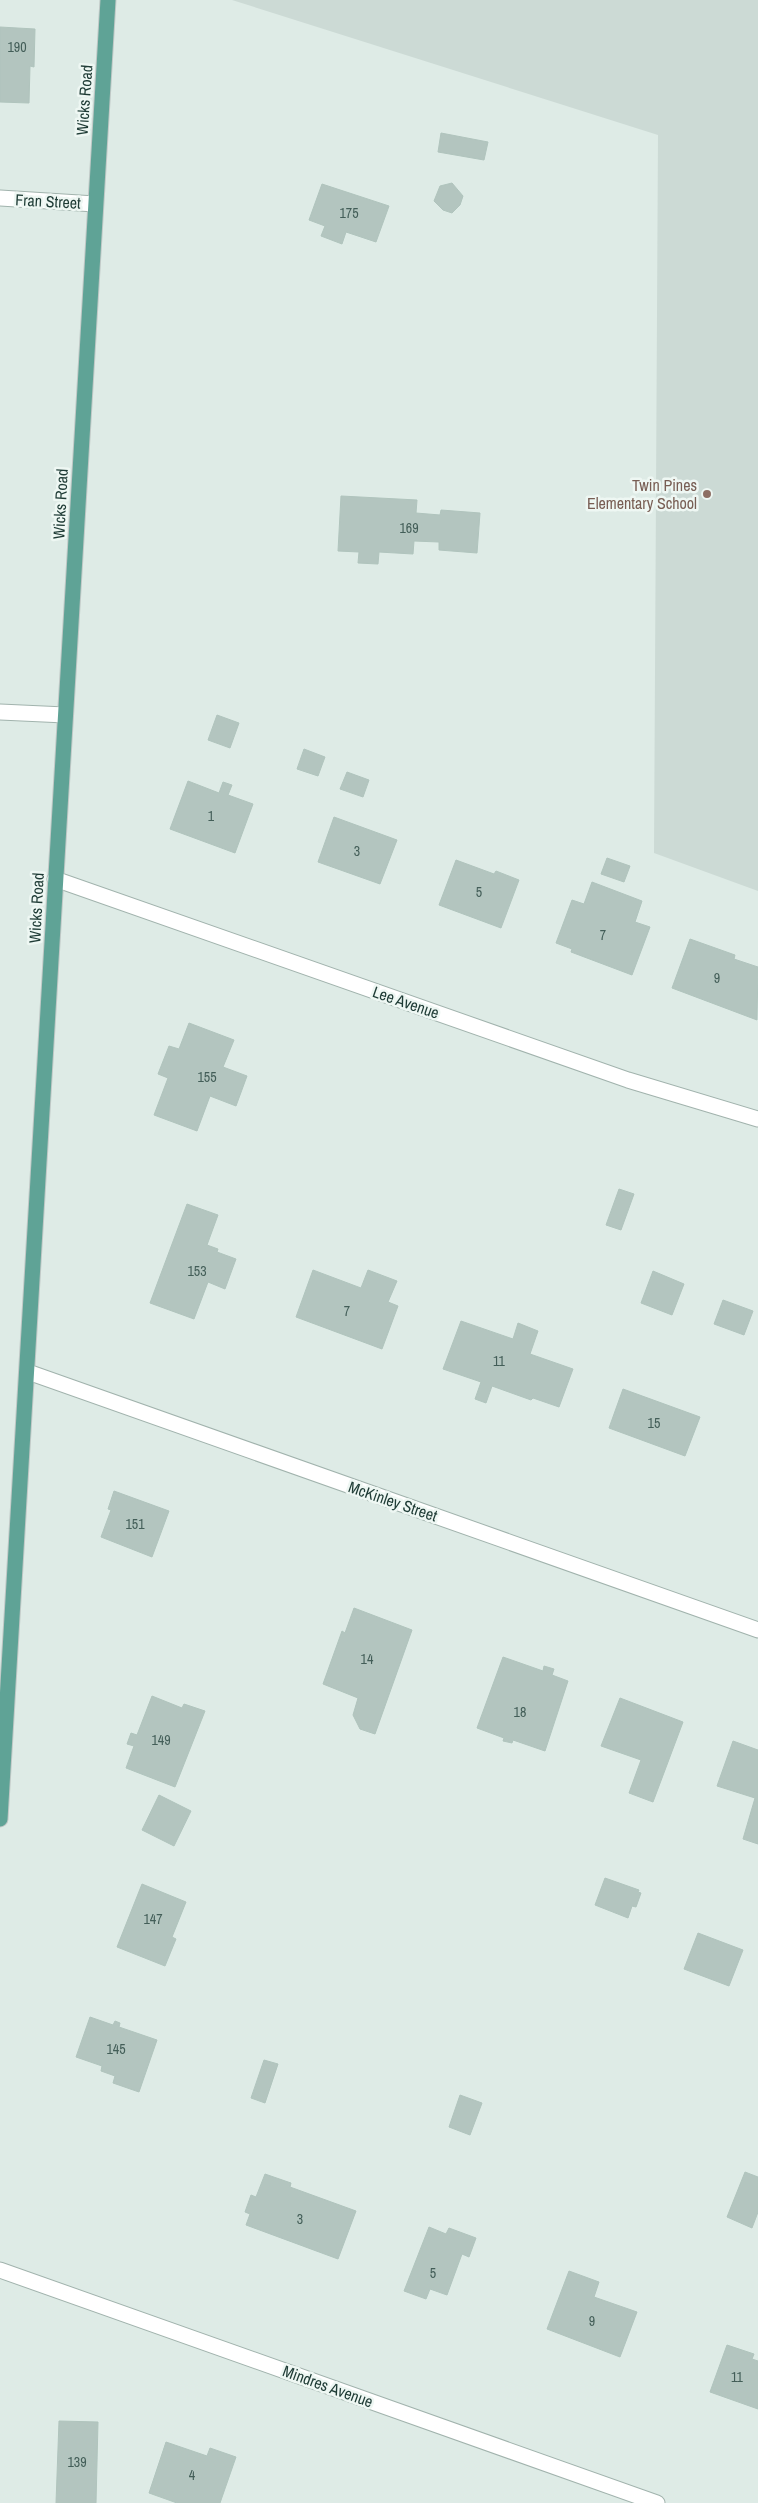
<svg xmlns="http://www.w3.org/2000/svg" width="758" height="2503" font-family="'Archivo Narrow',sans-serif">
	<rect width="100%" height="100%" fill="#deebe6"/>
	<path fill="#ccdad5" d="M232,0H758V891L654,853L658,135Z"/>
	<g fill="#b3c5bf" stroke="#b0c4bd">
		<path d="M0,27L35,29L34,67L30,66L29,103L0,102Z"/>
		<path d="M441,133L488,142L484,160L438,152Z"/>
		<path d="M452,183L463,196L460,205L452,213L443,210L434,201L440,186Z"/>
		<path d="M322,184L389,206L376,242L346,232L342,244L321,236L325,226L309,220Z"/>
		<path d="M341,496L417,500L416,513L440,515L441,510L480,513L477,553L439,550V542L414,541L413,554L379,552L378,564L358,563L359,552L338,551Z"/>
		<path d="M217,715L239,723L230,748L208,740Z"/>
		<path d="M304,749L325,757L318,776L297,769Z"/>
		<path d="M347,772L369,780L363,797L340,789Z"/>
		<path d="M188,781L219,793L223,782L232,785L228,795L253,804L235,853L170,829Z"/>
		<path d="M334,817L397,840L380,884L318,862Z"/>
		<path d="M607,858L630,866L624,882L601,874Z"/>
		<path d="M456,860L494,874L496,871L519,880L501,928L439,905Z"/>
		<path d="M592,882L642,901L635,922L650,927L632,975L571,952L572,949L556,943L572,900L584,904Z"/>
		<path d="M690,939L735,955L734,959L758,967L757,1020L672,988Z"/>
		<path d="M189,1023L234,1040L223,1067L247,1076L236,1106L210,1096L197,1131L154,1115L168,1078L158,1074L169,1046L179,1049Z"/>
		<path d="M619,1189L634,1194L621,1230L606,1225Z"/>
		<path d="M187,1204L218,1215L207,1245L218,1249L217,1252L236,1259L225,1289L208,1282L194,1319L150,1303Z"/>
		<path d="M313,1270L361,1288L368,1270L397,1281L388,1302L398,1306L382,1349L296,1317Z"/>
		<path d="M653,1271L684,1284L672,1315L641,1303Z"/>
		<path d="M723,1300L753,1311L744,1335L714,1324Z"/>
		<path d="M461,1321L513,1339L518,1323L538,1331L530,1354L573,1369L559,1407L533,1398L531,1400L492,1386L486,1403L475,1399L481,1382L443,1369Z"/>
		<path d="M623,1389L700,1417L685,1456L609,1428Z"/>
		<path d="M114,1491L169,1511L152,1557L101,1537L111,1510L108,1509Z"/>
		<path d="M354,1608L412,1630L375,1734L360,1729L353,1715L358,1698L323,1684L342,1631L345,1633Z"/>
		<path d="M503,1657L543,1671L544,1666L554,1669L552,1675L568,1681L545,1751L513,1740L512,1743L503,1741L504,1738L477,1728Z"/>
		<path d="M152,1696L182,1708L184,1704L205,1711L175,1787L126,1768L134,1746L127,1744L131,1733L137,1735Z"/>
		<path d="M620,1698L683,1722L653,1802L629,1793L641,1760L601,1746Z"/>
		<path d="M733,1741L758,1750V1844L743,1839L755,1798L717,1786Z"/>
		<path d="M159,1795L191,1811L174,1846L142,1830Z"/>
		<path d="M605,1878L639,1890L638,1892L641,1893L636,1907L632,1906L628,1918L595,1905Z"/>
		<path d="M142,1884L186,1902L172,1937L176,1939L165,1966L117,1947Z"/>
		<path d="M698,1933L743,1950L729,1986L684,1969Z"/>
		<path d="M90,2017L113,2025L115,2021L120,2023L119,2027L157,2040L139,2092L113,2083L115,2076L101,2071L102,2066L76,2057Z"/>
		<path d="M264,2060L278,2064L265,2103L251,2098Z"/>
		<path d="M460,2095L482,2103L470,2135L449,2127Z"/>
		<path d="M745,2172L758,2177V2212L752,2228L727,2217Z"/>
		<path d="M265,2174L291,2183L290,2187L356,2211L338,2259L246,2225L250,2214L245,2212L251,2195L256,2197Z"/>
		<path d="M429,2227L446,2234L449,2228L476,2238L469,2257L462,2254L447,2295L430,2289L426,2299L404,2291Z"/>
		<path d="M569,2271L599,2282L594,2297L637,2312L620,2357L547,2329Z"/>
		<path d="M727,2345L754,2354L752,2359L758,2361V2409L710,2392Z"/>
		<path d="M59,2421L98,2422L96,2503H56Z"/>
		<path d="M166,2442L207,2456L210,2448L236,2457L220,2503H177L149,2493Z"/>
	</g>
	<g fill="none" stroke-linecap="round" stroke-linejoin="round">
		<defs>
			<g id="minor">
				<path d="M0,198L95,204"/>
				<path d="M0,712L65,715"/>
				<path d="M55,879L628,1080L758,1119"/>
				<path d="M28,1372L758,1630"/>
				<path d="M0,2270L657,2503"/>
			</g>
			<path id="major" d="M0,1819L108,0"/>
		</defs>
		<use href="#minor" stroke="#a1b3ad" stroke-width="17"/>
		<use href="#major" stroke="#c0c8c6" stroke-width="17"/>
		<use href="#minor" stroke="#fff" stroke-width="15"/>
		<use href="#major" stroke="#5fa396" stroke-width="15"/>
	</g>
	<circle fill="#8d6e63" stroke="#eef7f3" stroke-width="2" cx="707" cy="494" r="5"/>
	<g text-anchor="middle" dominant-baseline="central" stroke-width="5" stroke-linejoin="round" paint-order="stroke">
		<g font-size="14" fill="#435e58">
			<text x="17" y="47">190</text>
			<text x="349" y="213">175</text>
			<text x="409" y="528">169</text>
			<text x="211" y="816">1</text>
			<text x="357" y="851">3</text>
			<text x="479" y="892">5</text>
			<text x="603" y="935">7</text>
			<text x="717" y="978">9</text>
			<text x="207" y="1077">155</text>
			<text x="197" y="1271">153</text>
			<text x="347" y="1311">7</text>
			<text x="499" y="1361">11</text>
			<text x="654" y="1423">15</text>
			<text x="135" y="1524">151</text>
			<text x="367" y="1659">14</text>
			<text x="520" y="1712">18</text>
			<text x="161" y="1740">149</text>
			<text x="153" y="1919">147</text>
			<text x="116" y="2049">145</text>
			<text x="300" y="2219">3</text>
			<text x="433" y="2273">5</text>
			<text x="592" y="2321">9</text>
			<text x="737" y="2377">11</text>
			<text x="77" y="2462">139</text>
			<text x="192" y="2475">4</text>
		</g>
		<g font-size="16" fill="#1e3b35" stroke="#eef7f3">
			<text transform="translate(84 100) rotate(-86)">Wicks Road</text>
			<text transform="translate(48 201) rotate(3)">Fran Street</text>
			<text transform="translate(60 504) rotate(-87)">Wicks Road</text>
			<text transform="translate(36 908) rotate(-87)">Wicks Road</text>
			<text transform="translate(406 1002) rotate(19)">Lee Avenue</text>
			<text transform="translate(393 1501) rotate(19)">McKinley Street</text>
			<text transform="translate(328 2386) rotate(20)">Mindres Avenue</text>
		</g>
		<g font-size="16" fill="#785e54" stroke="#eef7f3" text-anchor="end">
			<text x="697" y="485">Twin Pines<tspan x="697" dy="18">Elementary School</tspan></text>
		</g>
	</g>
</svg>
